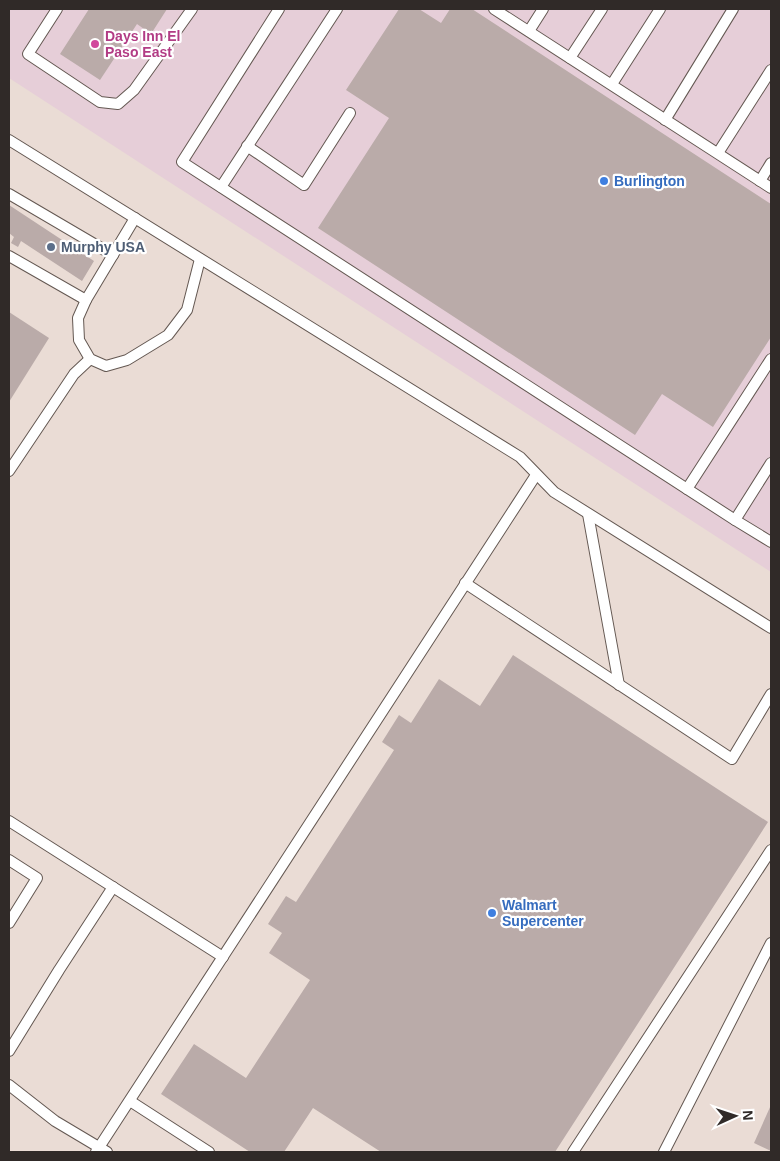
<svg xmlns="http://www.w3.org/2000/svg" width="780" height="1161" font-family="Arial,sans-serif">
	<rect width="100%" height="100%" fill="#eadcd5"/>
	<path fill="#e6ced8" d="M9,9H771V572L9,78Z"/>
	<g fill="#baaba9">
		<path d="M89,9H167L151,34L137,24L100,80L60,54Z"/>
		<path d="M399,9H419L441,23L450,9H472L771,204V337L713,427L662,394L635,435L318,228L389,118L346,90Z"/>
		<path d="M9,205L94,261L82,281L21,241L18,247L11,243L14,237L9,233Z"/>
		<path d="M9,312L49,338L9,402Z"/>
		<path d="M513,655L768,822L555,1152H381L313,1108L284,1152H250L161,1094L194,1044L246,1078L310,980L269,953L282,933L268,924L286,896L296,902L394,750L382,742L399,715L411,723L439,679L480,706Z"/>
		<path d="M771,1105V1151L754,1143Z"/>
	</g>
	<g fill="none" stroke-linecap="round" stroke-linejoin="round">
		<defs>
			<g id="lane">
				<path d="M57,9L28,54L100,102L118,104L134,90L192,9"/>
				<path d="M279,9L182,162L735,520L771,542"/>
				<path d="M494,9L771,188"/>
				<path d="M529,31L543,9"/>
				<path d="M570,58L602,9"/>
				<path d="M612,84L660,9"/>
				<path d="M665,120L733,9"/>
				<path d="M9,140L520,457L554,492L771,628"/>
				<path d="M247,146L304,185L350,113"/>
				<path d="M718,153L771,70"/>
				<path d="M760,181L771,163"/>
				<path d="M221,187L337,9"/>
				<path d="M9,194L113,255"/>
				<path d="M135,218L86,300L78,318L79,340L90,359L106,366L127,360L168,335L187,310L200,259"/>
				<path d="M9,256L86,300"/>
				<path d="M9,471L74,374L90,359"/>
				<path d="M687,489L771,359"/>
				<path d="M588,514L619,685"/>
				<path d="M735,520L771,463"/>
				<path d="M465,583L732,759L771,694"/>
				<path d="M9,821L223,957"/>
				<path d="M9,860L37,878L9,923"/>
				<path d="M9,1051L59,970L113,887"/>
				<path d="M9,1085L55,1121L107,1152"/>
				<path d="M130,1101L209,1152"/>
				<path d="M96,1152L536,475"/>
				<path d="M573,1152L771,850"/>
				<path d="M664,1152L771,943"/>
			</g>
		</defs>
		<use href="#lane" stroke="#645852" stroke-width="12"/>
		<use href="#lane" stroke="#fff" stroke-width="10"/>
	</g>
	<circle fill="#d1479c" stroke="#fff" stroke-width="2" cx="95" cy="44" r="5"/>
	<g fill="#3f7fe0" stroke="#fff" stroke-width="2">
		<circle cx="604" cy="181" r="5"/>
		<circle cx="492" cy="913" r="5"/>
	</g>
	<circle fill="#5c6f8a" stroke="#fff" stroke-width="2" cx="51" cy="247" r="5"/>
	<g text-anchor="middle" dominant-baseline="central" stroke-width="4.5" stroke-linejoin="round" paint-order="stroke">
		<g font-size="14" font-weight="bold" fill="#b23c85" stroke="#fff" text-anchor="start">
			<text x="105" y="36">Days Inn El<tspan x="105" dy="16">Paso East</tspan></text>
		</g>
		<g font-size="14" font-weight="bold" fill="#366cbe" stroke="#fff" text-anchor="start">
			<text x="614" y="181">Burlington</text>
			<text x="502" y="905">Walmart<tspan x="502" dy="16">Supercenter</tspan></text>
		</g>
		<g font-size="14" font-weight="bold" fill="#4e5e75" stroke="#fff" text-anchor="start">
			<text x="61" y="247">Murphy USA</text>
		</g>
	</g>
	<rect width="780" height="1161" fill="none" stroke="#302a28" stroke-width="20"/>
	<g transform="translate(735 1116) rotate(87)" stroke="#ffffff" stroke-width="4" paint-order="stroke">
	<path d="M0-4L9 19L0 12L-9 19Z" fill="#302a28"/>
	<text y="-8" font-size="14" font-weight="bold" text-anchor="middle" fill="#302a28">N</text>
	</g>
</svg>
